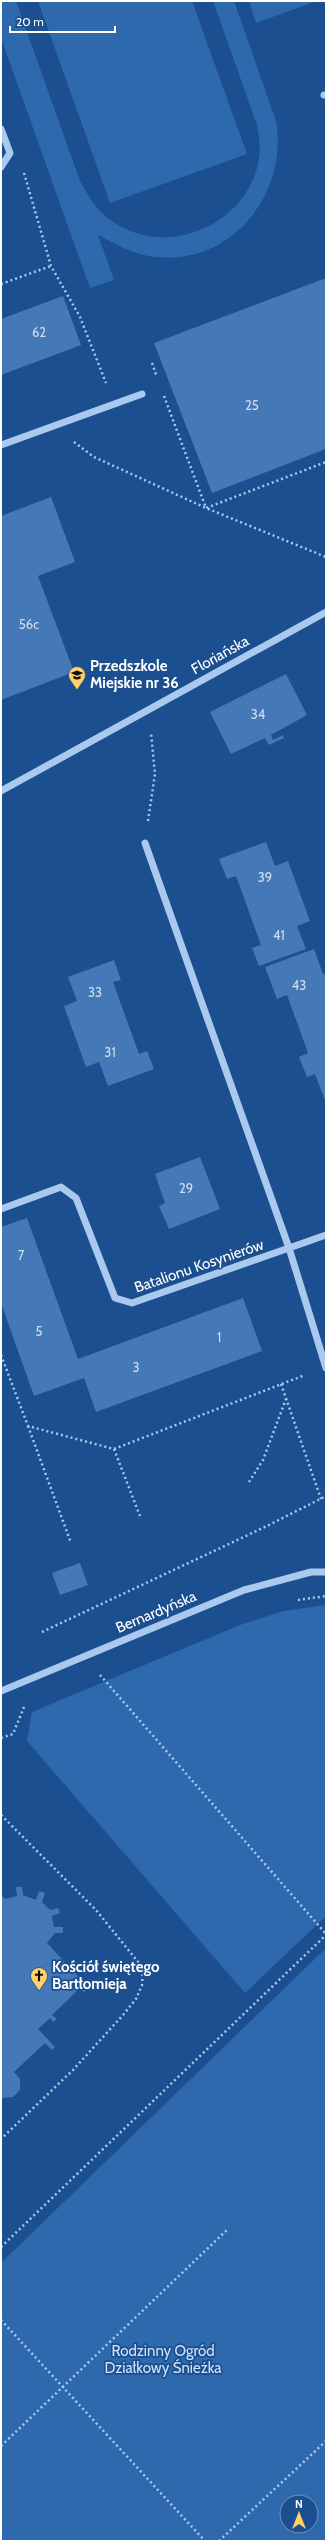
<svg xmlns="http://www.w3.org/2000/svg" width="327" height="2542" font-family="Cabin,sans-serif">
	<rect width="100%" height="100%" fill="#1b4f8f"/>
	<g fill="#2e69ad" fill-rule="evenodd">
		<path d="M1,1H16L80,181C88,195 95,209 109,219C164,261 248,226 259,159C261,148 259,137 257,125L213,1H234L276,121C289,196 228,270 148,256C129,252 115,244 98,235L114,280L90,288L1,38Z"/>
		<path d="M38,1H192L247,154L110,203Z"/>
		<path d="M249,1H317L256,23Z"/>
		<path d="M326,1605V1916L245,1993L27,1741L32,1712L240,1625L283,1611Z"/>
		<path d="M326,1948V2541H1V2263ZM287,2502H311V2526H287Z"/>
	</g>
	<g fill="#4478b7">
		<path d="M326,278V449L212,493L154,343Z"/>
		<path d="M63,296L81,345L1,375V319Z"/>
		<path d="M51,497L75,562L38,576L74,672L1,700V516Z"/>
		<path d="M286,674L307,715L271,735L273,740L283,735L284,738L269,745L265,738L231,754L210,712Z"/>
		<path d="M266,842L275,866L288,861L310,921L297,926L306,949L259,966L252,948L261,945L236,876L227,879L219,859Z"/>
		<path d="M314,949L323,974L326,973V1103L315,1074L307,1077L299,1057L308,1053L287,995L277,999L265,967Z"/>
		<path d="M114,960L121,980L113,982L139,1054L147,1051L154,1069L108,1086L99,1062L86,1067L64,1006L77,1001L68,977Z"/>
		<path d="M200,1157L220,1209L169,1229L159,1206L165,1203L155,1174Z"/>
		<path d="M27,1218L78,1359L243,1298L262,1351L96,1412L84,1378L34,1396L1,1303V1227Z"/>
		<path d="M80,1563L88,1585L60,1595L52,1573Z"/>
		<path d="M16,1887H22L23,1895L36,1900L39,1891L45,1893L42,1902L50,1910L58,1908L60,1913L52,1916L54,1927H63V1933H55L47,1943L88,1987L84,1993L80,1988L52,2015L57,2019L53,2022L50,2018L38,2029L55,2047L52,2050L45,2043L14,2072L20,2079V2090L13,2097L2,2098L1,1895L5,1899L17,1896Z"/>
	</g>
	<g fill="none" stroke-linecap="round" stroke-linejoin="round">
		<g stroke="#a9c9ee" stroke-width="2.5" stroke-dasharray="2 3" stroke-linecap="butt">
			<path d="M24,173L51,266L80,317L106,383"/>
			<path d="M1,284L51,266"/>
			<path d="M152,363L157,377"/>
			<path d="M164,396L206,508L326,462"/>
			<path d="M74,442L94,457L206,508L326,557"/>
			<path d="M148,821L155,774L151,733"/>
			<path d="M1,1355L28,1426L114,1449L305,1375"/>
			<path d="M281,1384L321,1499"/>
			<path d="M28,1426L71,1543"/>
			<path d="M114,1449L140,1516"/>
			<path d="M249,1482L263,1460L286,1399"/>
			<path d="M298,1600L326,1596"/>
			<path d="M42,1632L267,1526L326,1496"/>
			<path d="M100,1675L326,1934"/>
			<path d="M1,1738L13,1734L24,1707"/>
			<path d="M1,1815L96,1910L143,1968L142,1985L136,1999L123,2015L73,2070L1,2139"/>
			<path d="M1,2247L326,1935"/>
			<path d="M1,2320L205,2541"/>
			<path d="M1,2446L228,2229"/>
			<path d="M219,2541L326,2441"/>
		</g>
		<g stroke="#a9c9ee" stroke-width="7">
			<path d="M324,95H326"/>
			<path d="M1,129L10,153L1,167"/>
			<path d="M1,445L142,394"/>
			<path d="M1,791L326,612"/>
			<path d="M1,1209L61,1187L76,1198L115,1298L132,1303L289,1248L145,843"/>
			<path d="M326,1235L289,1248L326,1368"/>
			<path d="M1,1691L244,1590L311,1572H326"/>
		</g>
	</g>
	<defs>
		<symbol id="school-pin" viewBox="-11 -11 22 30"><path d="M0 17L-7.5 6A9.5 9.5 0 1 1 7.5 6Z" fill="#ffd166" stroke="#1b4f8f"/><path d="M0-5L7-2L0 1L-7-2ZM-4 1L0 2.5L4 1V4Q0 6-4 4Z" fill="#111"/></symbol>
		<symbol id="church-pin" viewBox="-11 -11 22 30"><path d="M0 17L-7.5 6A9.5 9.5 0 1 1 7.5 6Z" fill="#ffd166" stroke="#1b4f8f"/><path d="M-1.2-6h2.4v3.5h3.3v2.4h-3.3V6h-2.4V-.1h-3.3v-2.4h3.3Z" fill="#111"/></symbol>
	</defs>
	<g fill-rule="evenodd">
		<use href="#school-pin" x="67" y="665" width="20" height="27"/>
		<use href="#church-pin" x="29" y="1966" width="20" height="27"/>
	</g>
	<g text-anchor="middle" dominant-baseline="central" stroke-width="3.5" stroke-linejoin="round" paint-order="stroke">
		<g font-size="13" fill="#d0dded">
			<text x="39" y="332">62</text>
			<text x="252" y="405">25</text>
			<text x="29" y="624">56c</text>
			<text x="258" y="714">34</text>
			<text x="265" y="877">39</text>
			<text x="279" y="935">41</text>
			<text x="299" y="985">43</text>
			<text x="95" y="992">33</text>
			<text x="110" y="1052">31</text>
			<text x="186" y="1188">29</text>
			<text x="21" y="1255">7</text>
			<text x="39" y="1331">5</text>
			<text x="219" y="1337">1</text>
			<text x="136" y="1367">3</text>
		</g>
		<g font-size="15" fill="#fff" stroke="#1b4f8f">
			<text transform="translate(220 655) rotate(-29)">Floriańska</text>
			<text transform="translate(199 1266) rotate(-19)">Batalionu Kosynierów</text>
			<text transform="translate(156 1612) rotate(-23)">Bernardyńska</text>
		</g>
		<g font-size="15" font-weight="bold" fill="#fff" stroke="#1b4f8f" text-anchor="start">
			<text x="90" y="666">Przedszkole<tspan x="90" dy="17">Miejskie nr 36</tspan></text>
			<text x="52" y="1967">Kościół świętego<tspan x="52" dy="17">Bartłomieja</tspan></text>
		</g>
		<g font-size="15" fill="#cfe3fa" stroke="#1b4f8f">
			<text x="163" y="2351">Rodzinny Ogród<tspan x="163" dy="17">Działkowy Śnieżka</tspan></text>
		</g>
	</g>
	<rect width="327" height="2542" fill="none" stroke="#ffffff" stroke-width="4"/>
	<g transform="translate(299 2514)"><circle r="19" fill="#1b4f8f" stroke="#7695bc"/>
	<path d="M0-3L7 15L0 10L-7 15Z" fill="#ffd166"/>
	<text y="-6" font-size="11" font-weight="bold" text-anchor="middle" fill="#ffffff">N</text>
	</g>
	<path d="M10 26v6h105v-6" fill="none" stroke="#ffffff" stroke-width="2"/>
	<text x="16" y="26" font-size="12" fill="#ffffff" stroke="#1b4f8f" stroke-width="3" paint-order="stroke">20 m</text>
</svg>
